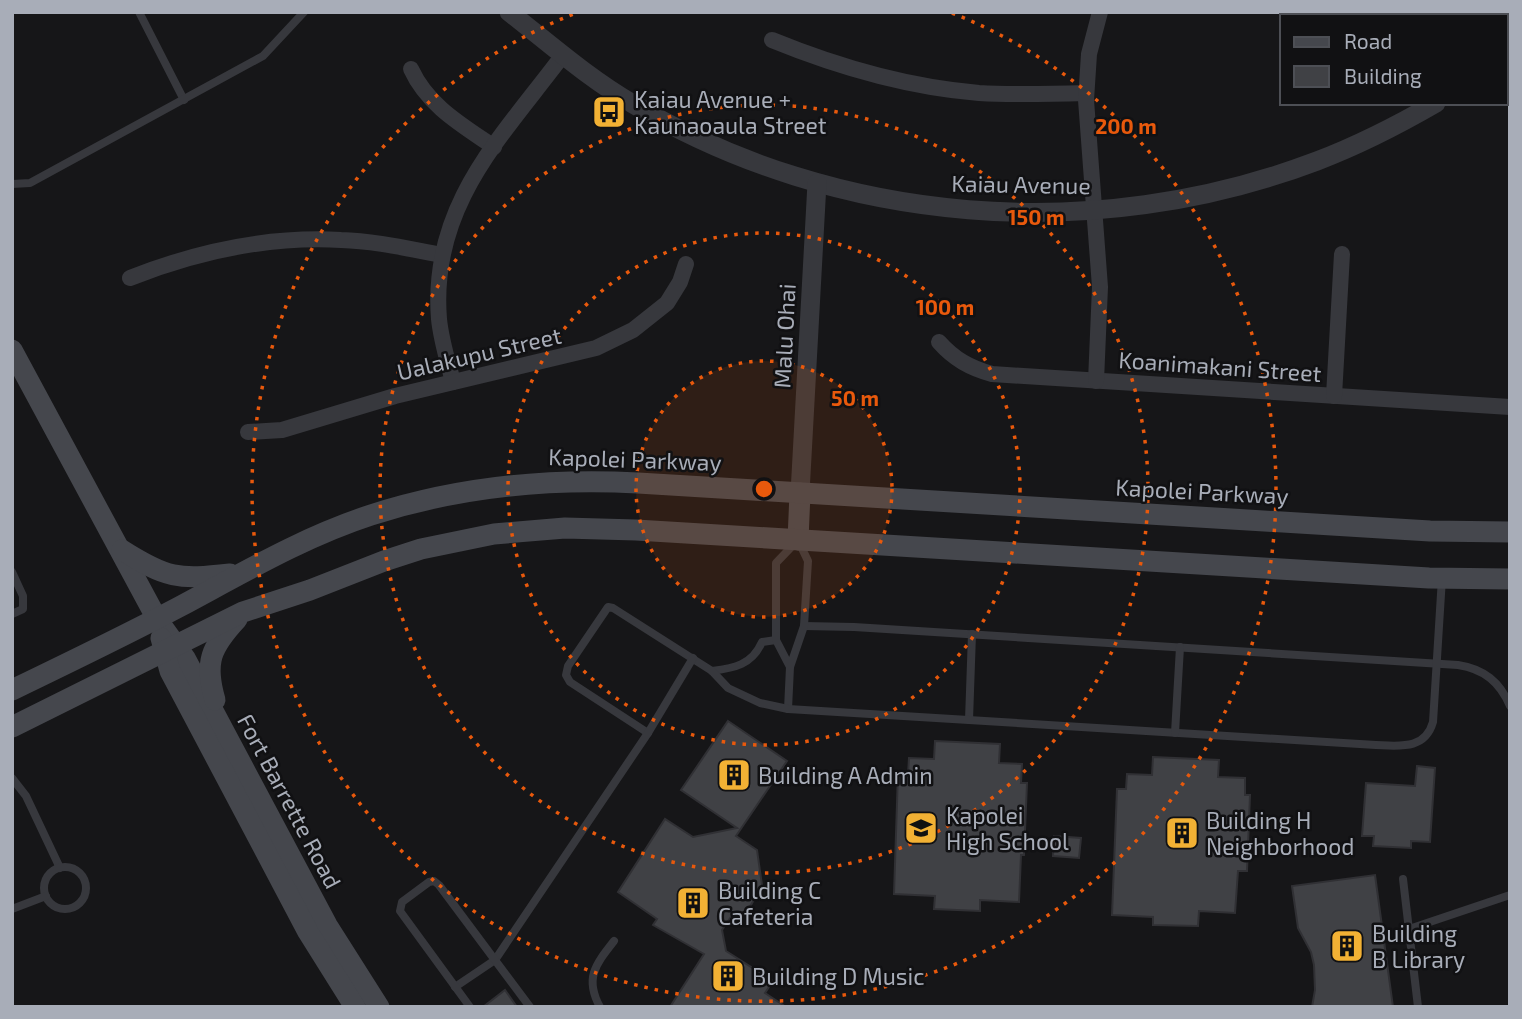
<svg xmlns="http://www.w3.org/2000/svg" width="1522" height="1019" font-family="'Exo 2',sans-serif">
	<rect width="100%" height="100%" fill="#161618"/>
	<g fill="#404145" stroke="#303034" stroke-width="2">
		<path d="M728,721L787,761L736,836L757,850L762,885L746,914L731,917L722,930L726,951L773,981L765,993L786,1007H670L704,954L653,925L657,919L618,892L665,819L693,837L737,828L681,790Z"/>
		<path d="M935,741L1000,744L999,763L1022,764L1021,783H1027L1024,855H1021L1019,902L980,900V911L934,909L935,896L894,894L898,773L908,774L909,758L934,759Z"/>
		<path d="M1153,757L1219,760L1218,777L1245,778V795H1250L1247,871H1238L1235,913L1199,911L1198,926L1153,925V917L1112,915L1117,789H1126L1127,774L1152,775Z"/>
		<path d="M1417,766L1435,768L1430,842L1411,841V848L1373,846L1374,836H1362L1366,783L1415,786Z"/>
		<path d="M1054,836L1081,838L1079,858L1053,856Z"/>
		<path d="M1375,875L1393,1007H1312L1315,990L1314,965L1311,952L1298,928L1292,886Z"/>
		<path d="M505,990L517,1007H483Z"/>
	</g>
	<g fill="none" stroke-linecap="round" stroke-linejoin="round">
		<g stroke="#37383d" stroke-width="8">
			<path d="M139,12L184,100"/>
			<path d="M12,184L30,183L263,56L304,12"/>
			<path d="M12,572L23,596V609L12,614"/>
			<path d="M804,626L854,627L1458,665C1484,669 1500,682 1510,706"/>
			<path d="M712,671C734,668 752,665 762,642L776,640"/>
			<path d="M788,709L790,667L804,626L808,561L798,540L776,563V640L790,667"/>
			<path d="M969,720L972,634"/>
			<path d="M648,733L570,682L566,675L568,666L608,607L613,608L712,671L728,688L760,703L788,709L1376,745C1400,746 1425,750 1433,722L1442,578"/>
			<path d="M1175,733L1180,647"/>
			<path d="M12,778L26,796L60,868"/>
			<circle cx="65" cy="888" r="21"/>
			<path d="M1403,879L1418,1007"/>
			<path d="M12,909L46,896"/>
			<path d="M1409,929L1510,895"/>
			<path d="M455,987L495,960L648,733L693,658"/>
			<path d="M470,1007L400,911L402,902L429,882L434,881L439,885L530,1007"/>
			<path d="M600,1007C584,978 596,964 614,941"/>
		</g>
		<g stroke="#37383d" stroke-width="16">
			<path d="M1301,12L1302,16"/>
			<path d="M772,40C838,67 907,87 979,93C1014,95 1050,94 1086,93"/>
			<path d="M411,69C428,106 462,125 494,147"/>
			<path d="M130,278C198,251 268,236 341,240C375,241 409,249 442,255"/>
			<path d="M939,342C954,359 970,368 992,374L1510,407"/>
			<path d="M1096,381L1100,287L1086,100L1089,54L1100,12"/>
			<path d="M453,382C448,362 441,340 439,319C430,206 500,139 563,55"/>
			<path d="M1334,396L1342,254"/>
			<path d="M248,432L282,430L395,396L596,348L633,330L667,303L680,282L686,264"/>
		</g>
		<g stroke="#37383d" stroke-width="19">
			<path d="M509,12C550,44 588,78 633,104C838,226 1095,245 1317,161C1359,145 1398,125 1436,103"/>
			<path d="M1506,53L1510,51"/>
			<path d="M1506,76L1510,74"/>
			<path d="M800,493L817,183"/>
		</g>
		<g stroke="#45474d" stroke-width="21">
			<path d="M12,350L157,619L185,658L327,925L379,1007"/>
			<path d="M798,540L800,493"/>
			<path d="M122,550C166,578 178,580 230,574"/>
			<path d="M161,638L170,671L308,932L355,1007"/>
			<path d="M12,690C68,663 124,636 179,607C241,574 303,537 371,515C458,487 547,478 638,483L1430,531L1510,532"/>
			<path d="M215,700C204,662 211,647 237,619"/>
			<path d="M12,727L243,612L310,590L384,561L421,549L494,534L565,528L636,530L1429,578L1510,579"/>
		</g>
	</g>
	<circle cx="764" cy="489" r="128" fill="#e8590c" fill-opacity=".12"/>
	<g fill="none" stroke="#e8590c" stroke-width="3.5" stroke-dasharray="3.5 7">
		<circle cx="764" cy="489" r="128"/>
		<circle cx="764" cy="489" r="256"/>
		<circle cx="764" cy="489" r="384"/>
		<path d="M952 13A512 512 0 1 1 576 13"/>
	</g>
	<defs>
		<symbol id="bus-square" viewBox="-11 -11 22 22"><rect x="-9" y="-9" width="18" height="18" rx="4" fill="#f2b134" stroke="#111113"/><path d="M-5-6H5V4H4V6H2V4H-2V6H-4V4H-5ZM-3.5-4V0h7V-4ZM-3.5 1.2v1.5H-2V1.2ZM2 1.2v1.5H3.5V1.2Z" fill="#111"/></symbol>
		<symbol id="building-square" viewBox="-11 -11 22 22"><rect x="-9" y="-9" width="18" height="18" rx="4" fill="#f2b134" stroke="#111113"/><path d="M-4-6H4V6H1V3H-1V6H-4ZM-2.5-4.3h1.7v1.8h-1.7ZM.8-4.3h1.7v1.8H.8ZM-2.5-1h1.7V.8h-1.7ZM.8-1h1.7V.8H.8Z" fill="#111"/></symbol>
		<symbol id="school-square" viewBox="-11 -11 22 22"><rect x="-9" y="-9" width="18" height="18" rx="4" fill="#f2b134" stroke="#111113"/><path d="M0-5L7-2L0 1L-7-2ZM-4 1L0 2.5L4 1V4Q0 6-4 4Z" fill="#111"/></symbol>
	</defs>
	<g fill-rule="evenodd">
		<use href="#bus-square" x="590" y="93" width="38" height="38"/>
		<use href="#building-square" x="715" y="756" width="38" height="38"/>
		<use href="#school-square" x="902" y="809" width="38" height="38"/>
		<use href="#building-square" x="1163" y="814" width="38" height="38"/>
		<use href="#building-square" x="674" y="884" width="38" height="38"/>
		<use href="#building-square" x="1328" y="927" width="38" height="38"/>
		<use href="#building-square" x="709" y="957" width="38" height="38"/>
	</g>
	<g text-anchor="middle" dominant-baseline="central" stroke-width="5" stroke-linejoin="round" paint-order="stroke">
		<g font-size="23" fill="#a8adb8" stroke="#111113" text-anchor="start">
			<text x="634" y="99">Kaiau Avenue +<tspan x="634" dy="26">Kaunaoaula Street</tspan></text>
			<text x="758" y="775">Building A Admin</text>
			<text x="946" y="815">Kapolei<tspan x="946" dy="26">High School</tspan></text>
			<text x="1206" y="820">Building H<tspan x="1206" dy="26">Neighborhood</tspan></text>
			<text x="718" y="890">Building C<tspan x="718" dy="26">Cafeteria</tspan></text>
			<text x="1372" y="933">Building<tspan x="1372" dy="26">B Library</tspan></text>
			<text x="752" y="976">Building D Music</text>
		</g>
		<g font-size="23" fill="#a8adb8" stroke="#111113">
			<text transform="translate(1021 184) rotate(1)">Kaiau Avenue</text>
			<text transform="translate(784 336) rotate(-87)">Malu Ohai</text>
			<text transform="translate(479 353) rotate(-13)">Ualakupu Street</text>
			<text transform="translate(1220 366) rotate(4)">Koanimakani Street</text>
			<text transform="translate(635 459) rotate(2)">Kapolei Parkway</text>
			<text transform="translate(1202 491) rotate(3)">Kapolei Parkway</text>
			<text transform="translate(290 801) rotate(62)">Fort Barrette Road</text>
		</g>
	</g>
	<circle cx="764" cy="489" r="10" fill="#e8590c" stroke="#111113" stroke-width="3.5"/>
	<g font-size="21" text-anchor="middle" font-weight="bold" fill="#e8590c" stroke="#111113" stroke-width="5" stroke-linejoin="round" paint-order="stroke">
		<text x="1126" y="134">200 m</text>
		<text x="1036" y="225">150 m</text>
		<text x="945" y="315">100 m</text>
		<text x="855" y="406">50 m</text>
	</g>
	<rect width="1522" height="1019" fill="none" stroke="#a8adb8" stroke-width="28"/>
	<rect x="1280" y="14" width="228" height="91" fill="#111113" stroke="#4d4f55" stroke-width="2"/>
	<rect x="1294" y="37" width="35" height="10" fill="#45474d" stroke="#4d4f55" stroke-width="2"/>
	<text x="1344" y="49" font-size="21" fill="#a8adb8">Road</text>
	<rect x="1294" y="66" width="35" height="21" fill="#404145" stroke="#4d4f55" stroke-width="2"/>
	<text x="1344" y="84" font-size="21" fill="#a8adb8">Building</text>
</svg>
